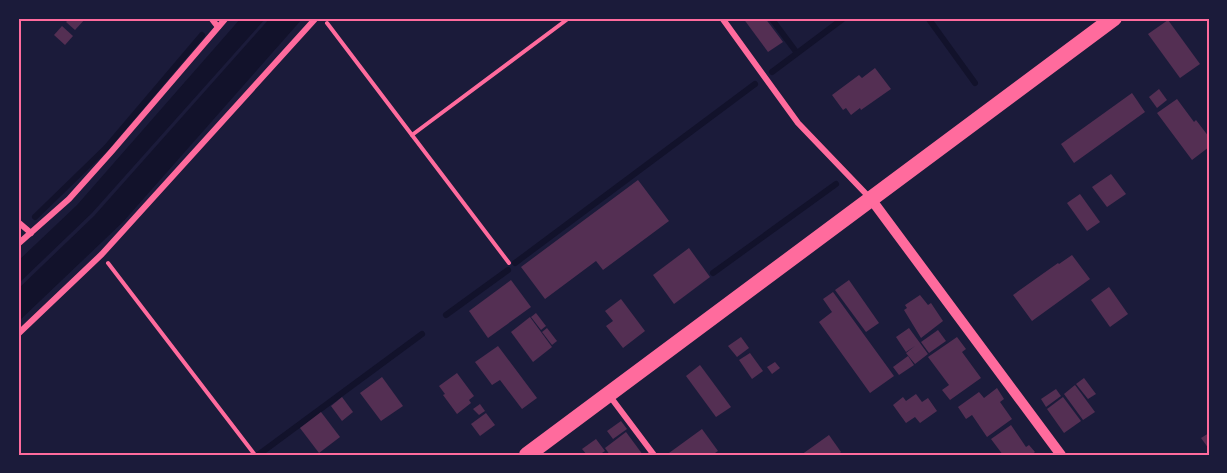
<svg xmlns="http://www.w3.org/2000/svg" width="1227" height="473" font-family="Ubuntu,sans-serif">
	<rect width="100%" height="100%" fill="#1b1b3a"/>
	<g fill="#12122b">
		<path d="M241,18H266L92,213L18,284V261L77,205Z"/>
		<path d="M270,18H303L123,222L18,322V289L94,216Z"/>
	</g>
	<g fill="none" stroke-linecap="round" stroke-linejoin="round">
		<g stroke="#12122b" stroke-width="6">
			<path d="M771,18L797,53"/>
			<path d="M928,18L975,83"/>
			<path d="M772,72L844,18"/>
			<path d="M35,217L106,148L202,35"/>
			<path d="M515,263L755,84"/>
			<path d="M713,273L836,184"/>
			<path d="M446,315L508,270"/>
			<path d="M258,455L422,334"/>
		</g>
	</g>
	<g fill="#542f53">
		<path d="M70,18H86L75,30L66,22Z"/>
		<path d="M743,18H765L783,42L768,52Z"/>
		<path d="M1168,20L1200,64L1180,78L1148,34Z"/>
		<path d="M62,26L73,36L65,45L54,35Z"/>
		<path d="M875,68L891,89L861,110L860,108L851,115L846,108L843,110L832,95L859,75L862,78Z"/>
		<path d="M1159,89L1167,100L1157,108L1149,97Z"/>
		<path d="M1132,93L1145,112L1074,163L1061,144Z"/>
		<path d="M1177,99L1194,122L1196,120L1209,137V147L1192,160L1157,113Z"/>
		<path d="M1111,174L1126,194L1107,207L1092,187Z"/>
		<path d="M638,180L669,221L603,270L596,261L545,299L521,267Z"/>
		<path d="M1080,194L1100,222L1087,231L1067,203Z"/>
		<path d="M689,248L710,277L674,304L653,275Z"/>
		<path d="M1072,255L1090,279L1032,321L1013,295L1058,263L1059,264Z"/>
		<path d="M511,280L531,307L488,338L469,311Z"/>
		<path d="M849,280L879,323L866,332L835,290Z"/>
		<path d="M1109,287L1128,314L1110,327L1091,300Z"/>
		<path d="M833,292L894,376L870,393L819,322L832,312L823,299Z"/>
		<path d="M920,295L928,305L931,303L943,321L921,338L904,310L907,308L905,305Z"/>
		<path d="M621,299L645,331L623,348L606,326L613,321L605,311Z"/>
		<path d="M536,313L546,326L541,330L531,317Z"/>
		<path d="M530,317L552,347L533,362L511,332Z"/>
		<path d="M547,328L557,341L552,345L542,332Z"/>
		<path d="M909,328L928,354L915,364L906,353L915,346L906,352L896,337Z"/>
		<path d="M938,330L946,341L929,353L921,342Z"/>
		<path d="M741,337L749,348L737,357L728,346Z"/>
		<path d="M957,337L966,349L962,352L981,378L950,400L942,390L949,385L928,357Z"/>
		<path d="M498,346L537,398L522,409L500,380L492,385L475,362Z"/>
		<path d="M750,353L763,371L752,379L739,360Z"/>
		<path d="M908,356L914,365L899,375L893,367Z"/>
		<path d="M775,362L780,368L772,374L767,367Z"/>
		<path d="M700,365L731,407L716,417L686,376Z"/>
		<path d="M457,373L474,396L469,400L471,403L457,414L443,395L445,394L439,386Z"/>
		<path d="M382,377L403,406L381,421L360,393Z"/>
		<path d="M1084,378L1096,394L1088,399L1076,384Z"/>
		<path d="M1075,385L1095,412L1083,420L1064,394Z"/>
		<path d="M997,388L1004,399L1000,402L1012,419L987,437L972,415L966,419L958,407L979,392L984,398Z"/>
		<path d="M1056,389L1061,396L1046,407L1041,399Z"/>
		<path d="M916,394L922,402L928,398L937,411L920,423L915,417L906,423L893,405L903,397L906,401Z"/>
		<path d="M342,397L353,412L342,421L331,406Z"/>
		<path d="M1063,397L1081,421L1064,433L1047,409Z"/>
		<path d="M480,404L485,411L479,415L473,409Z"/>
		<path d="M321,412L340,437L319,453L300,428Z"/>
		<path d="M486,413L495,425L480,436L471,424Z"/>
		<path d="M621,421L627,429L613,439L607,431Z"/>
		<path d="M1011,425L1026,447L1029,445L1035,452L1031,455H1003L991,439Z"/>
		<path d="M702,429L718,451L712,455H671L669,453Z"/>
		<path d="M626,432L643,455H610L605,448Z"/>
		<path d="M1209,433V449L1201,438Z"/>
		<path d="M829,435L841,452L838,455H801Z"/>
		<path d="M596,439L605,451L599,455H587L582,449Z"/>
	</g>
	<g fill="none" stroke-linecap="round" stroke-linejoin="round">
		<g stroke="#ff6b9d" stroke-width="4">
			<path d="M327,23L509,263"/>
			<path d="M412,135L569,18"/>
			<path d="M108,263L255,455"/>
		</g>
		<g stroke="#ff6b9d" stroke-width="6">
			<path d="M211,18L218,27"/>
			<path d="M722,18L798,123L870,198"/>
			<path d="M18,222L31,233"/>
			<path d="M18,244L69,199L112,151L226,18"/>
			<path d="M18,334L102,254L316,18"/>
			<path d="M609,395L654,455"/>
		</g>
		<path stroke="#ff6b9d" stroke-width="10" d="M871,199L1061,455"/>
		<path stroke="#ff6b9d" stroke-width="16" d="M527,455L1114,18"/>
	</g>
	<rect width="1227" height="473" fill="none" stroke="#1b1b3a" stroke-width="39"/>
	<rect x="20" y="20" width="1188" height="434" fill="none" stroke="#ff6b9d" stroke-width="2"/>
</svg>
